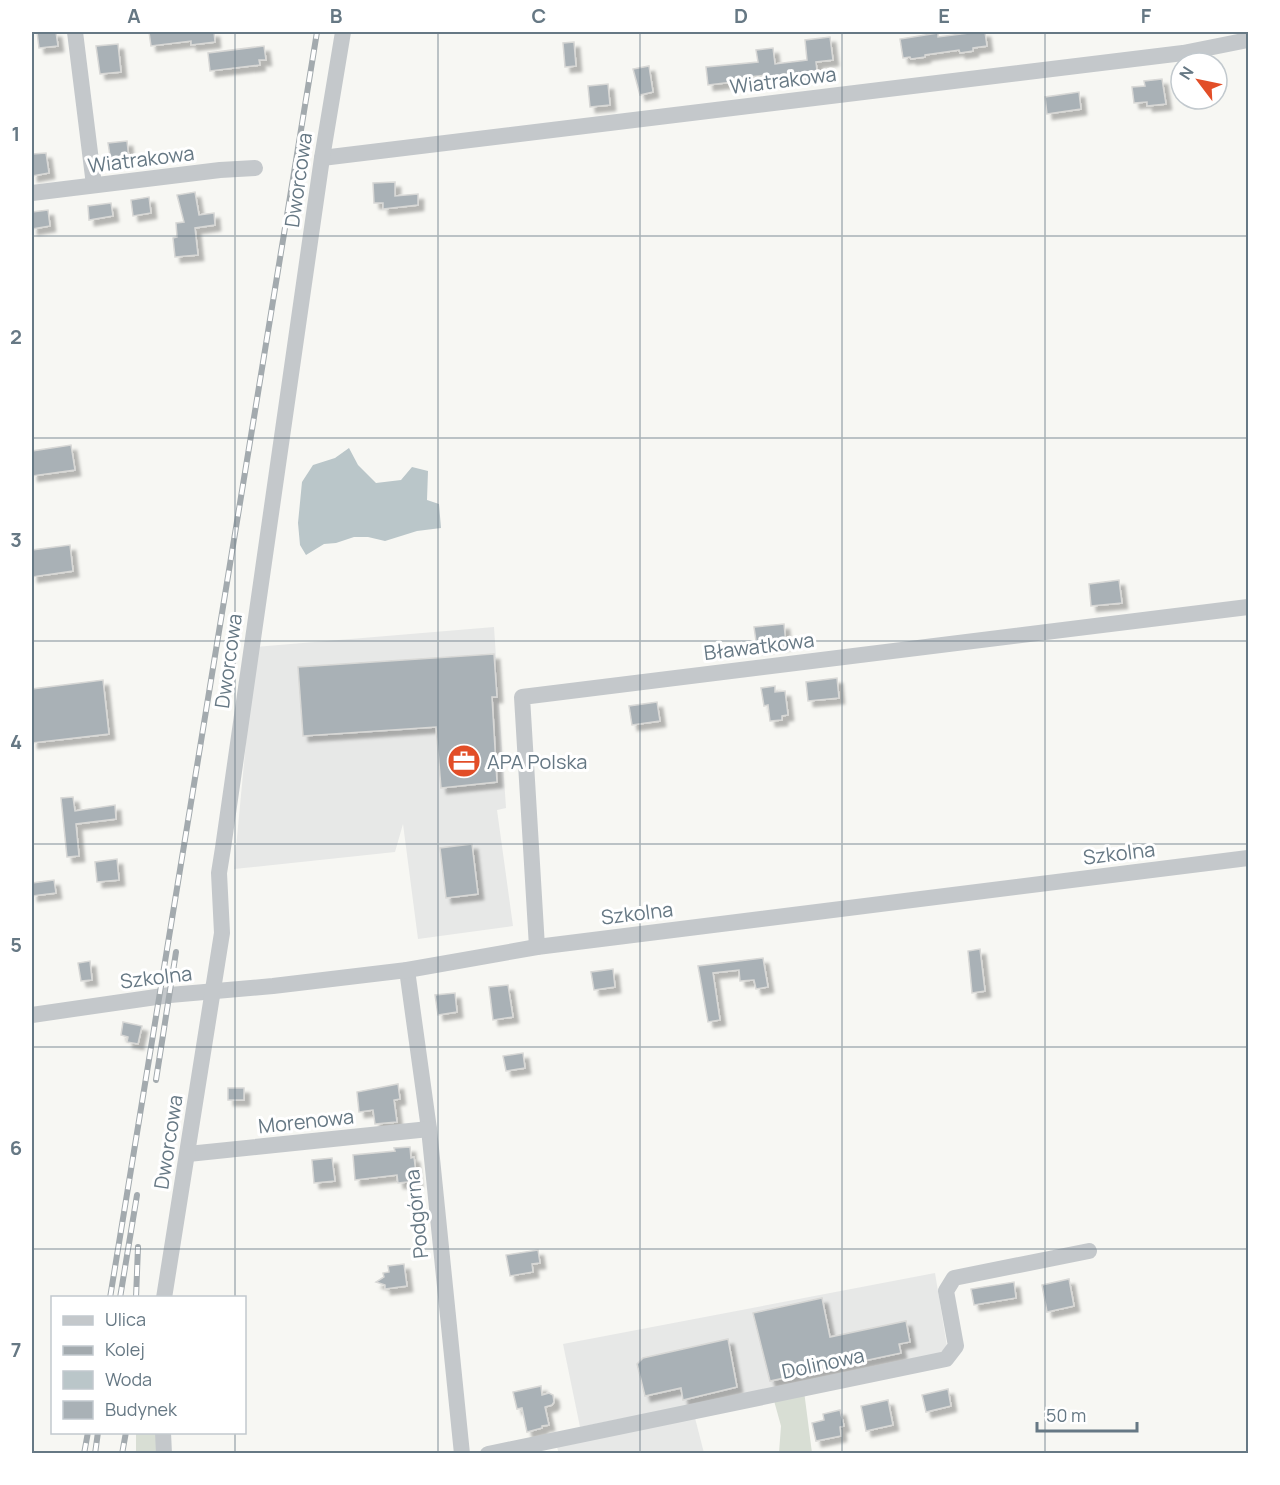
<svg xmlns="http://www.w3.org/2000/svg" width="1280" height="1485" font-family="Manrope,sans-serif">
	<defs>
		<filter id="shadow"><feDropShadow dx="5.5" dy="5.5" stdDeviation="1.5" flood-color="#0004"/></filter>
	</defs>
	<rect width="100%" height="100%" fill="#f7f7f3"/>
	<g fill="#e7e8e7">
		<path d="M494,627L506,808L497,810L513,926L418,939L403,824L395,852L234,869L255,647Z"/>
		<path d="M935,1273L947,1346L938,1355L580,1427L563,1344Z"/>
		<path d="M695,1418L704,1453L559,1454L557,1447Z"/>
	</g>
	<g fill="#d8ded4">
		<path d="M804,1391L812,1453H779L781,1426L773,1397Z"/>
		<path d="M136,1433H163L165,1453L136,1454Z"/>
	</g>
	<path fill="#bac6c9" d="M349,448L358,465L376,483L401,480L412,467L428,471L427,500L439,504L441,528L417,531L385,541L368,537H354L336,543L324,544L306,555L300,545L298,523L302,482L313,465L335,458Z"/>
	<g fill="#a9b1b6" stroke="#d8d8d6" stroke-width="1.5" filter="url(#shadow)">
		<path d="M37,32H56L58,46L39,48Z"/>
		<path d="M149,32H214L215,42L191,45V41L151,46Z"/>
		<path d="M977,32H985L987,46L973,48V51L960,53L959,50L925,55V57L911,59L910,57L903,58L900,39L938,33V37Z"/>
		<path d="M830,37L833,60L816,62L817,71L767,78V75L732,79L733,82L708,85L706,67L758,62L756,50L773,48L775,64L807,60L805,40Z"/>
		<path d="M574,42L576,66L565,67L563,43Z"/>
		<path d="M118,44L121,72L100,74L96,46Z"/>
		<path d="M264,46L266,60H259L260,65L210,71L208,53Z"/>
		<path d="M649,66L653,92L640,95L633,69Z"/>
		<path d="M1162,79L1166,104L1147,106V102L1134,103L1132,87L1145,86L1144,81Z"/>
		<path d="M608,84L610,105L590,107L588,86Z"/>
		<path d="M1079,92L1081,109L1047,114L1045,97Z"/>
		<path d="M127,141L129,159L111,162L108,143Z"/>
		<path d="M46,153L49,173L32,176V154Z"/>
		<path d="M395,182V196L418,194V205L383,209V203H374L373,183Z"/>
		<path d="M195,192L199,215L214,213L215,225L195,228L198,255L175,257L173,238L177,237L176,223L184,222L177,195Z"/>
		<path d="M149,197L151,213L133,216L131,200Z"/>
		<path d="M111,203L113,216L89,220L88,206Z"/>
		<path d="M48,210L50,226L32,229V212Z"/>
		<path d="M71,445L75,470L32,476V451Z"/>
		<path d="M70,545L73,571L32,577V550Z"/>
		<path d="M1119,580L1122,603L1091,606L1089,584Z"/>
		<path d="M784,624L786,644L757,648L754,627Z"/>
		<path d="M494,654L497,697H492L497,782L441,788L436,727L303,736L298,667Z"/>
		<path d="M837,678L839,698L808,701L806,682Z"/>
		<path d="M103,680L109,734L32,743V689Z"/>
		<path d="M775,686V692L785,691L788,715L782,716V720L770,721L768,705L764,706L761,688Z"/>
		<path d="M657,702L660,721L632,725L629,706Z"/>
		<path d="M73,797L75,811L115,805L116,819L76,824L79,856L67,857L61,798Z"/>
		<path d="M472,844L478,894L446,898L440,848Z"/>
		<path d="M117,859L119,880L97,882L95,862Z"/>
		<path d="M54,880L56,893L32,896V883Z"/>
		<path d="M980,949L985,991L972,993L968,951Z"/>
		<path d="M763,958L768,987L756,989L754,980L740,981L739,970L713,973L720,1020L708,1022L698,966Z"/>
		<path d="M90,961L92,980L81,981L78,963Z"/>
		<path d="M613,969L615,987L594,990L591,972Z"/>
		<path d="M508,985L513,1017L493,1020L489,987Z"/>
		<path d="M455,993L457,1012L438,1015L435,995Z"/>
		<path d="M123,1022L142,1026L138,1044L127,1042L128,1037L121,1035Z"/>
		<path d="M523,1053L525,1068L506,1071L503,1056Z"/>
		<path d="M398,1084L400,1099L394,1100L397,1122L375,1124L373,1110L359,1112L357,1092Z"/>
		<rect x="228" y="1088" width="16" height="12"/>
		<path d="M410,1147L411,1158L414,1157L417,1181L398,1183L397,1175L355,1180L353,1155L395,1151L394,1148Z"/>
		<path d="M332,1158L335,1181L314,1183L312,1160Z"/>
		<path d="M538,1250L540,1263L532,1264L533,1272L510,1276L506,1255Z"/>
		<path d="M404,1264L407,1286L385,1289V1285L376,1282L384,1277L383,1273L389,1272L388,1266Z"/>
		<path d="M1069,1279L1074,1306L1047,1312L1042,1285Z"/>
		<path d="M1014,1282L1016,1298L974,1305L971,1289Z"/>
		<path d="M822,1298L830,1337L906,1321L910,1342L899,1344L901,1353L770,1381L753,1313Z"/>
		<path d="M728,1339L737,1387L683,1400L681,1388L645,1396L637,1364L643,1358Z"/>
		<path d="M541,1386L542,1395L549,1393L553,1395L554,1402L552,1405L545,1407L549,1425L542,1426V1428L527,1432L522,1408L517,1409L513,1392Z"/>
		<path d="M948,1389L951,1406L926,1412L922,1395Z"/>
		<path d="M888,1400L893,1425L866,1431L861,1406Z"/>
		<path d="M840,1410L844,1426L840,1427L841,1436L816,1441L812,1423L824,1420L823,1414Z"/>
	</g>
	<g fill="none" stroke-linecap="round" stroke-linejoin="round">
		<g stroke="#c4c8cb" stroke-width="16">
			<path d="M75,32L94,185"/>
			<path d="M322,158L1183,53L1248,40"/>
			<path d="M32,193L220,170L255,168"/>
			<path d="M537,947L522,697L1248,607"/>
			<path d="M407,970L429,1129L462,1454"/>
			<path d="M32,1015L170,995L273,986L407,970L537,947L1248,858"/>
			<path d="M188,1154L429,1129"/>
			<path d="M164,1298L222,933L219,873L223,848L322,158L343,32"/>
			<path d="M163,1432L164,1454"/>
			<path d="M488,1454L946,1359L956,1346L946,1291L954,1278L1089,1251"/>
		</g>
		<defs>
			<g id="rail">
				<path d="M156,1080L176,952"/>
				<path d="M110,1298L317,32"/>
				<path d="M120,1298L137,1195"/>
				<path d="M136,1298L138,1247"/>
				<path d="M84,1454L88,1432"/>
				<path d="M95,1454L98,1432"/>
				<path d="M122,1454L126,1432"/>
			</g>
		</defs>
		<use href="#rail" stroke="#a3aaae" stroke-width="6"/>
		<use href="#rail" stroke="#fff" stroke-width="4" stroke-dasharray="11" stroke-linecap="butt"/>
	</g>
	<path fill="none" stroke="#667884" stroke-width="1.5" stroke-opacity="0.55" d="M235,32V1298M438,32V1454M640,32V1454M842,32V1454M1045,32V1454M32,236H1248M32,438H1248M32,641H1248M32,844H1248M32,1047H1248M32,1249H1248M235,1432V1454"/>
	<defs>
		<symbol id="office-disc" viewBox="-11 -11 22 22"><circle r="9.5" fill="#e24e28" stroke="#fff"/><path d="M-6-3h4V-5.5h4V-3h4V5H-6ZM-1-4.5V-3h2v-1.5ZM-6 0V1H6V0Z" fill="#fff"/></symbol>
	</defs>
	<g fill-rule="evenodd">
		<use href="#office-disc" x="445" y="742" width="38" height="38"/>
	</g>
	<g text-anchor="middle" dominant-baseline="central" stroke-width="6" stroke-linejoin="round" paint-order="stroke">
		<g font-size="20" fill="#667884" stroke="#fff">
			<text transform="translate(783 80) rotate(-7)">Wiatrakowa</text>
			<text transform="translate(141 159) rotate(-7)">Wiatrakowa</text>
			<text transform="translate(298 180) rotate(-82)">Dworcowa</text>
			<text transform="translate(759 646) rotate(-7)">Bławatkowa</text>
			<text transform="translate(228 661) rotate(-82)">Dworcowa</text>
			<text transform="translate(1119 853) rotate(-7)">Szkolna</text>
			<text transform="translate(637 913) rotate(-7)">Szkolna</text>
			<text transform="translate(156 977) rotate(-7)">Szkolna</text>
			<text transform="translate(306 1121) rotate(-6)">Morenowa</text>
			<text transform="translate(168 1142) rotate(-81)">Dworcowa</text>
			<text transform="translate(416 1214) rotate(-96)">Podgórna</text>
			<text transform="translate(823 1363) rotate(-12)">Dolinowa</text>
		</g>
		<g font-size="20" fill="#667884" stroke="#fff" text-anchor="start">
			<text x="487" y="761">APA Polska</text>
		</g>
	</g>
	<rect width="1280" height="1485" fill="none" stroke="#ffffff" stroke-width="66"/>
	<rect x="51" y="1296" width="195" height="138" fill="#ffffff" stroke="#c2c9ce" stroke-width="1.5"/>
	<rect x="63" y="1316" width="30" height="9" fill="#c4c8cb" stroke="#c2c9ce" stroke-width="1.5"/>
	<text x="105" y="1326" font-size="18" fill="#667884">Ulica</text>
	<rect x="63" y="1346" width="30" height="9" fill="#a3aaae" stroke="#c2c9ce" stroke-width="1.5"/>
	<text x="105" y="1356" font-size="18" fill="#667884">Kolej</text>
	<rect x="63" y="1371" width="30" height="18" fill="#bac6c9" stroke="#c2c9ce" stroke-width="1.5"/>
	<text x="105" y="1386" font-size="18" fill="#667884">Woda</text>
	<rect x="63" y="1401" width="30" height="18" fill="#a9b1b6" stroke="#c2c9ce" stroke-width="1.5"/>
	<text x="105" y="1416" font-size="18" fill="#667884">Budynek</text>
	<g transform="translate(1199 81) rotate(302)"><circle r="28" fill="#ffffff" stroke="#c2c9ce" stroke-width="1.5"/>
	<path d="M0-4.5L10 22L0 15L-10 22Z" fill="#e24e28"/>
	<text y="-9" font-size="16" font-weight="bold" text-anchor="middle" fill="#667884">N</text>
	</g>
	<path d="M1037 1422v9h100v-9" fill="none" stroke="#667884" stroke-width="3"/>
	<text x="1046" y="1422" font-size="18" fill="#667884" stroke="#ffffff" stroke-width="4.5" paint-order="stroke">50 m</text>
	<rect x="33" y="33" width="1214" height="1419" fill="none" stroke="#667884" stroke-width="2"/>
	<g font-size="20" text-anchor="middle" font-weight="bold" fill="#667884">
		<text x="134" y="23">A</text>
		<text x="336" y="23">B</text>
		<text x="539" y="23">C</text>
		<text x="741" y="23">D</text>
		<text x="944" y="23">E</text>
		<text x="1146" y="23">F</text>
		<text x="16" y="141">1</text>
		<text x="16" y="344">2</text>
		<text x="16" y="547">3</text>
		<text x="16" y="749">4</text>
		<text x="16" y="952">5</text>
		<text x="16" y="1155">6</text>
		<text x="16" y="1357">7</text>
	</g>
</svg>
